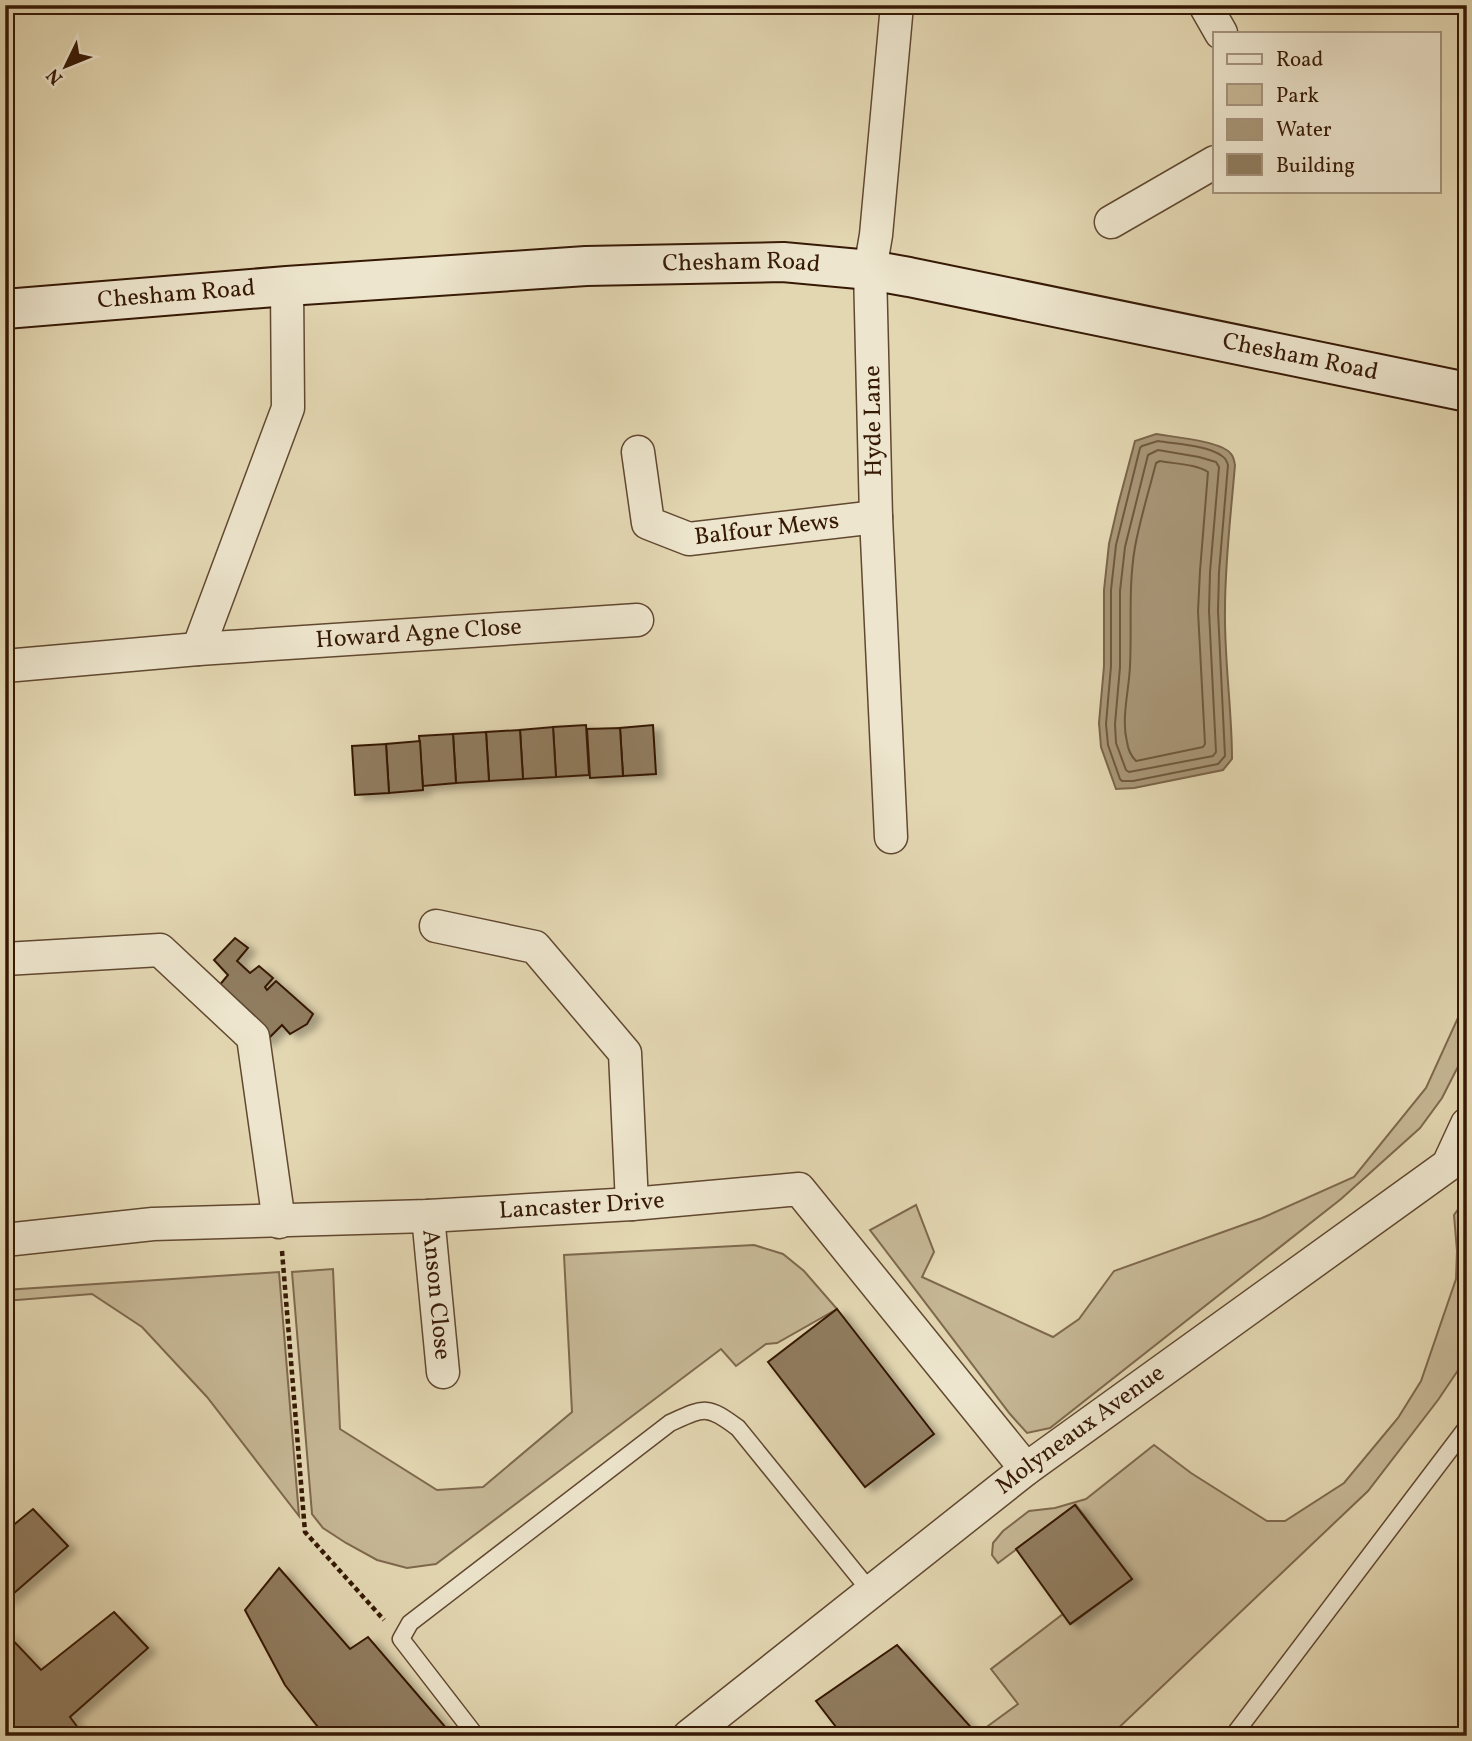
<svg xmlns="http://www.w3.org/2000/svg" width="1472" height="1741" font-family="Vollkorn,serif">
	<defs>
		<filter id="shadow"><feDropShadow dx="8" dy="4.5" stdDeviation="3.5" flood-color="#0004"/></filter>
	</defs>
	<rect width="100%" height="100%" fill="#e3d7b2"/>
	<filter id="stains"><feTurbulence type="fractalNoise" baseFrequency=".00286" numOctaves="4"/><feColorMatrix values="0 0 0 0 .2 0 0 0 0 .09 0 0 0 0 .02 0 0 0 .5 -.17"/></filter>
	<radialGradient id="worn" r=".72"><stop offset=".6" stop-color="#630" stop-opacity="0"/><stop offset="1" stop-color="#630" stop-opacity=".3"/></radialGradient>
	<g fill="#c6b795" stroke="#7e684d" stroke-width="2">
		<path d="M1467,998V1049L1442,1098L1420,1128L1341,1199L1050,1428L1027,1433L1010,1414L870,1230L916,1205L934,1252L922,1277L1053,1337L1079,1319L1114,1271L1262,1218L1354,1177L1426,1088Z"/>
		<path d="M1467,1197V1357L1438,1400L1368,1491L1110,1736H978L977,1734L1018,1704L991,1669L1063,1614L1071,1624L1132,1579L1076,1505L998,1563L992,1555L993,1543L1003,1531L1029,1511L1055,1508L1086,1499L1154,1445L1191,1473L1267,1521H1285L1344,1483L1398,1418L1421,1381L1456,1279L1457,1251L1454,1215Z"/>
		<path d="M754,1245L783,1254L804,1271L837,1309L777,1343L766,1344L736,1366L721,1349L436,1564L407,1568L377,1560L346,1543L323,1528L312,1514L292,1272L333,1269L340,1429L437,1490L483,1487L572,1412L564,1255Z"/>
		<path d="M279,1272L299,1516L207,1397L142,1327L92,1294L5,1301V1290Z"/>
	</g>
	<path fill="#a89677" stroke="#7a6449" stroke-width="2" d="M1156,434C1173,437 1222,441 1231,454C1234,457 1234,461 1235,465C1231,513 1225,561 1225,609C1224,659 1232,709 1232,759L1223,770L1134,788L1116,789L1101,747L1099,723L1104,666V590L1109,544L1118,505L1135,441Z"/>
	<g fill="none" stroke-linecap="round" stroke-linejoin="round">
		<g stroke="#6f583e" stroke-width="2">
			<path d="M1158,441C1175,444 1208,445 1222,456C1227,459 1226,460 1228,465L1219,572L1218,611L1225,756L1218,764L1133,781H1122L1120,779L1108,745L1106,724L1111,666V590L1116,545L1140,448L1142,446Z"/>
			<path d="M1158,450L1199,457L1216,462L1219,467L1210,572L1209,611L1216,752L1213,756L1129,772L1126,770L1116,743L1115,724L1120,667V591L1125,547L1148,455Z"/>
			<path d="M1160,461C1175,464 1196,464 1208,472L1200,571L1198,611L1205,744L1203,747L1136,761C1131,756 1128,749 1127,742C1121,718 1129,691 1130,666C1132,626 1128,587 1135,547C1140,519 1149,491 1156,463Z"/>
		</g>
	</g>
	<g fill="#907c5f" stroke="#361905" stroke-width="2" filter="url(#shadow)">
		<path d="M586,725L589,775L556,777L553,727Z"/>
		<path d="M653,725L656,774L623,776L620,728Z"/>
		<path d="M553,727L556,777L523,779L520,730Z"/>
		<path d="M620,728L623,776L590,778L587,729Z"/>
		<path d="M520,730L523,779L489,781L486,732Z"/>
		<path d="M486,732L489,781L456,783L453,734Z"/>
		<path d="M453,734L456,783L423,786L419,736Z"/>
		<path d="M420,741L423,790L389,793L386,744Z"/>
		<path d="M386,744L389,793L355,795L352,746Z"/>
		<path d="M235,938L248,948L237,961L250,973L259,966L273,978L265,987L267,990L276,981L313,1014L307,1024L290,1034L282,1025L265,1042L213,993L228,975L214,960Z"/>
		<path d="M837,1309L934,1434L865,1487L768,1362Z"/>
		<path d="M1075,1505L1132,1579L1070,1624L1016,1549Z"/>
		<path d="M33,1509L68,1546L5,1601V1532Z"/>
		<path d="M279,1568L350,1649L368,1637L453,1736H325L285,1685L245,1610Z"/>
		<path d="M114,1612L148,1648L70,1717L84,1736H5V1632L41,1670Z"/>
		<path d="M897,1645L977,1734L978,1736H843L816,1701Z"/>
	</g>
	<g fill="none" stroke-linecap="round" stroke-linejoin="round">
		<defs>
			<g id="lane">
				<path d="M476,1736L401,1639L410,1623L670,1423C705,1407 707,1405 738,1428L871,1592"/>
				<path d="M1233,1736L1467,1427"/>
			</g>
			<g id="street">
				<path d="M1205,5L1221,33"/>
				<path d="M1111,222L1215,162"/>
				<path id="s1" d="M638,452L648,523L689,539L876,517"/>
				<path d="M198,649L288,408L287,286"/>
				<path id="s2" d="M5,666L198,649L637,620"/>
				<path d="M891,837L876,517L870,270L876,235L897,5"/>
				<path d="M436,926L535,947L625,1053L632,1204"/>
				<path d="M5,959L160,950L253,1037L279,1222"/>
				<path id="s3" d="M428,1216L443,1372"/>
				<path id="s4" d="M5,1240L153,1224L428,1216L632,1204L799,1189L1026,1469"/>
				<path id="s5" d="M689,1736L1026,1469L1448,1165L1467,1124"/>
			</g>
			<g id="secondary">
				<path id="s6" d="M5,309L287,286L586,266L783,262L870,270L909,277L1467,392"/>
			</g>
		</defs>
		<use href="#lane" stroke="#614830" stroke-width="19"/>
		<use href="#street" stroke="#614830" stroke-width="35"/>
		<use href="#secondary" stroke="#361905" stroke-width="42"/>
		<path stroke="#361905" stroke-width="4.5" stroke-dasharray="5 3.5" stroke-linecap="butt" d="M282,1251L305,1532L384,1620"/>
		<use href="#lane" stroke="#ede5cd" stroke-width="16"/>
		<use href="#street" stroke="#ede5cd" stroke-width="32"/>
		<use href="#secondary" stroke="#ede5cd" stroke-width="38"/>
	</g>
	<g text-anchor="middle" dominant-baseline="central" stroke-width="6" stroke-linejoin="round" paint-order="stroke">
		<g font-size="24" fill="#361905" stroke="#ede5cd">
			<text stroke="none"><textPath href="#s6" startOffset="738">Chesham Road</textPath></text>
			<text stroke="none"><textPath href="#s6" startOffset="172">Chesham Road</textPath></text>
			<text stroke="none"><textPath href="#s6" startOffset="1306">Chesham Road</textPath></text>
			<text transform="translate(874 421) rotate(-91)">Hyde Lane</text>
			<text stroke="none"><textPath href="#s1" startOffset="194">Balfour Mews</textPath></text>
			<text stroke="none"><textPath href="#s2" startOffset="415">Howard Agne Close</textPath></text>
			<text stroke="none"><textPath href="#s4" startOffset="578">Lancaster Drive</textPath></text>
			<text stroke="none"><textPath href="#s3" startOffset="79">Anson Close</textPath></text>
			<text stroke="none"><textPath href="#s5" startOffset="497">Molyneaux Avenue</textPath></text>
		</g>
	</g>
	<rect width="1472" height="1741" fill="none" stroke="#e3d7b2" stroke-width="28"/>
	<rect x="7" y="7" width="1458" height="1727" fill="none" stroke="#361905" stroke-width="3.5"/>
	<rect x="14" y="14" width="1444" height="1713" fill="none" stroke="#361905" stroke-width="2"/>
	<rect x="1213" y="32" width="228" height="161" fill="#ede5cd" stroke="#a4937d" stroke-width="2"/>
	<rect x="1227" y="54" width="35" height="10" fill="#ede5cd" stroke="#a4937d" stroke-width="2"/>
	<text x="1276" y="66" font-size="21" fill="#361905">Road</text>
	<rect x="1227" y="84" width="35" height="21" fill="#c6b795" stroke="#a4937d" stroke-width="2"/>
	<text x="1276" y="102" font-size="21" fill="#361905">Park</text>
	<rect x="1227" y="119" width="35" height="21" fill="#a89677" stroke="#a4937d" stroke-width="2"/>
	<text x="1276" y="136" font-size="21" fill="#361905">Water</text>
	<rect x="1227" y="154" width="35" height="21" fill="#907c5f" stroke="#a4937d" stroke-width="2"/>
	<text x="1276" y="172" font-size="21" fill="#361905">Building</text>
	<g transform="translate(66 66) rotate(227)" stroke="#ede5cd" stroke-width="5" paint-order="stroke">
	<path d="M0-5L12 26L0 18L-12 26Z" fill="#361905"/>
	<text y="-10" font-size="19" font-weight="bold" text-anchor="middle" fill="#361905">N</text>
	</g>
	<rect width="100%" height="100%" filter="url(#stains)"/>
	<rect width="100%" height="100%" fill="url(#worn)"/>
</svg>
